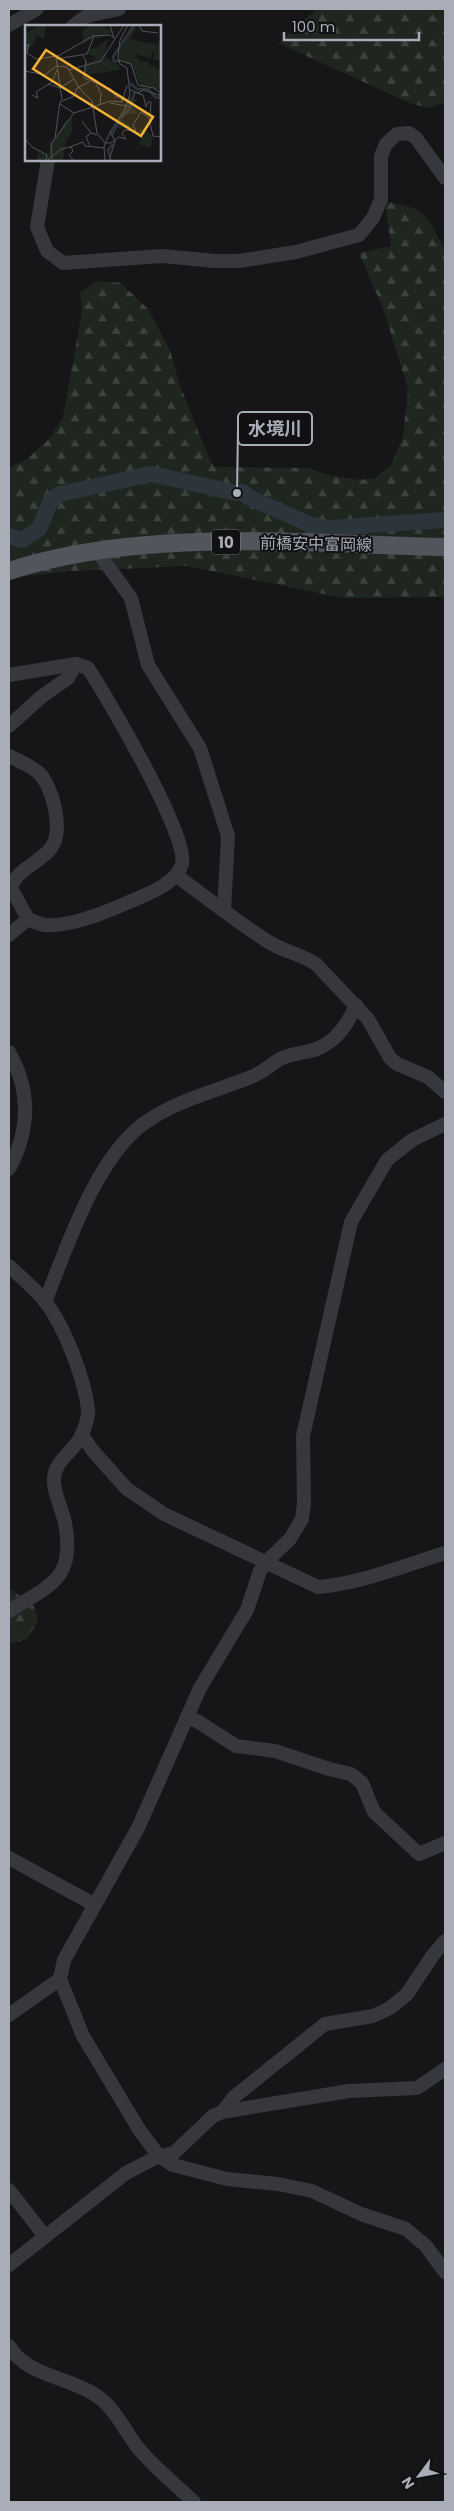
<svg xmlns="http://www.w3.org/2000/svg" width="454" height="2511" font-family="Poppins,'Noto Sans JP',sans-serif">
	<defs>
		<pattern id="forest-firs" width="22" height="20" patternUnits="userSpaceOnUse" patternTransform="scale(1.25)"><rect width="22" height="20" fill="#1e261f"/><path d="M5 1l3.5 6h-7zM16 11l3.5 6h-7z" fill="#3c433d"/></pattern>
	</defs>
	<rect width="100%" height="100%" fill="#161618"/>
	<g fill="url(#forest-firs)">
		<path d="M317,9H445V102L430,108L412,104L278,43Z"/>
		<path d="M385,202C428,208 424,213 445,249V597L343,598L187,566L71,571L9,578V468L28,458L50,438L63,417L82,311L80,292L98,281L121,283L148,309L170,350L179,383L204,446L214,467L307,468L332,476L360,480L375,478L391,465L403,437L408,389L384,311L359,253L391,246Z"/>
		<path d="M9,1588L34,1606L38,1621L27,1639L9,1644Z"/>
	</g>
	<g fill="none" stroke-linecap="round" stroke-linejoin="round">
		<path stroke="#2c353c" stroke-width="16" d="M9,536L22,540L39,529L51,500L60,494L151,474L237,493L242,492L248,497L311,525L330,528L445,520"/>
		<g stroke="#37383d" stroke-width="14">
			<path d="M9,25L37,9"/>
			<path d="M73,26L87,16L119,9"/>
			<path d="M48,160L37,227L47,251L63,263L162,256L215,261H239L296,252L359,235L373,218L381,199V156L386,144L397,134L409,133L416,138L445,178"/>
			<path d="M97,551L131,598L148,665L200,748L228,836L224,911"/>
			<path d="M9,675L76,664L88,668C107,697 189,836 182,864C176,886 141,896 122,905C102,914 67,927 45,925C39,924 33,921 28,919L11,888C15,870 40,863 51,848C64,832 53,787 39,773C30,765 19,761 9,756"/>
			<path d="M9,726L41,697L68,678L76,664"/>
			<path d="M177,876C207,898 236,921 267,941C282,951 301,954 316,964L368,1019L390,1058L397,1064L428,1077L445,1092"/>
			<path d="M9,935L28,919"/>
			<path d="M9,1052C31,1091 30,1130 9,1169"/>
			<path d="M445,1124L412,1140L387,1160L351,1222L303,1436L304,1503L302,1519L290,1539L267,1561L260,1571L247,1610L200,1688L138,1828L64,1960L60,1979L83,2036L140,2131L159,2156L173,2165L227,2179L278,2184L312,2191L361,2214L406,2229L426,2246L445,2272"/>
			<path d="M9,1266C21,1277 34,1288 44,1300C64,1325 84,1377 88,1409C89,1415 85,1428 82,1434C76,1450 55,1460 54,1478C53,1493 62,1508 65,1523C76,1579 50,1585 9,1611"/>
			<path d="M45,1302C67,1247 95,1160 143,1124C174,1101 216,1091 251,1077C262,1073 270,1065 280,1059C292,1053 305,1053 317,1049C337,1041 348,1024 356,1005"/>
			<path d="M82,1435L93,1451L127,1489L164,1514L318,1587C362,1583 403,1566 445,1553"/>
			<path d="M186,1718L197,1721L236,1746L275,1751L329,1769L351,1774L362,1783L374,1812L419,1854L445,1843"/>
			<path d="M9,1858L95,1905"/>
			<path d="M9,2015L60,1979"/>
			<path d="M222,2112L234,2097L325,2024L373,2016L390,2008L407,1994L433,1955L445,1941"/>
			<path d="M9,2190L44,2235"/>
			<path d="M9,2265L126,2173L159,2156L174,2153L213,2116L222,2112L349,2091L417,2088L445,2069"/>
			<path d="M9,2346C26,2376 70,2377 97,2396C116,2409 125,2432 139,2449C155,2468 176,2485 194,2502"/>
		</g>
		<path stroke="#53555c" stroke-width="18" d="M9,571C143,527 306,544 445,547"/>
	</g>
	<g text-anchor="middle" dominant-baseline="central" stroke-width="4" stroke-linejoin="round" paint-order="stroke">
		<rect fill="#111113" stroke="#7b7e86" stroke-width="1" x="212" y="529.5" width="28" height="25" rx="4"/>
		<g font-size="15" font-weight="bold" fill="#a8adb8">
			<text x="226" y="542">10</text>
		</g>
		<g font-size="16" fill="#a8adb8" stroke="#111113">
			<text transform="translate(316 544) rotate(1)">前橋安中富岡線</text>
		</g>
	</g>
	<g transform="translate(25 25)">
		<rect width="136" height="136" fill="#161618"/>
		<path d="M15,0H21L19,14L11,11L9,19L0,26V9ZM67,0L78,1L88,7L74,14L69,12L57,20L58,5ZM109,0L112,2L105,14L132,20L136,13V36L128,35L130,27H127L126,34L109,28L116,38L123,36L124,43L127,40L133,44L136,41V61L133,64L116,61L108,42L95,35L94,28ZM83,14L79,32L93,39L95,45L58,50L61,37H67L71,32L63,29L64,24L71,23ZM105,71L112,75L107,81L113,89H102L97,95L109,103H89ZM47,93V107L41,116L38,136H11L14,128L24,129L26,116L31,113L40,96ZM119,103L128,112L125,123L114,119L117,112L112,107Z" fill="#1e261f"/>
		<path fill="none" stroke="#2c353c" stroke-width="2.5" d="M95,36H89L88,32L109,0M105,58L112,64H123L131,73L137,72M96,92L103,86L110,67M86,111L94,97M86,136L83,125L88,119"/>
		<path fill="none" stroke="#505258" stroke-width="1" d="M114,0L117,6L133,8M0,23L4,19L2,28L11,34L33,31L68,11L85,10L89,13L85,0M57,30L61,35L59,53L86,64L91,72H96L97,77M31,33L37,75M31,34L62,29L69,11M93,35L106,39L113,60L129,63L137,69M44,45L76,36L99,0M0,46L20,50L31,41L42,42L55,64L67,76L72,108L80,118H86L94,112L101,114L97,109L99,105L111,106L108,100L116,87L124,93L128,111L137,112M23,59L35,63L49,54M71,59L76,68L75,80M105,65L113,68L118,65L137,71M112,68L118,70L121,81M7,70L13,73L11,67L27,57L32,45M97,77L102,60M85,78L102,81M35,79L49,88L86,76L97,77M121,82L123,77H126L125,95M57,96L66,108M30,113L35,77L49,71L52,63L64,57M0,114L7,122L22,130L21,136M65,121L61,112L66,108L72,110M45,122L58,117L60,121L79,123M85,132L90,116L85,106M27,133L26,119L49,88M22,136L36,124L46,122L48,126L44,130L49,136M80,136L79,122L84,109L100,84L105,69L102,43L95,39L93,31L95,15L103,0"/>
		<path fill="#f2b134" fill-opacity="0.15" stroke="#f2b134" stroke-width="2.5" d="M21,25L128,92L116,111L8,44Z"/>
		<rect width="136" height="136" fill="none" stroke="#a8adb8" stroke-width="2.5"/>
	</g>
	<path fill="none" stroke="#a8adb8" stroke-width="2" d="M237 493L238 429"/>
	<circle fill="#a8adb8" stroke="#111113" stroke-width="2" cx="237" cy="493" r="5"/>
	<rect fill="#111113" stroke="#a8adb8" stroke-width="2" x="238" y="412" width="74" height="33" rx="5"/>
	<g font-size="18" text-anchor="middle" font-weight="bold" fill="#a8adb8">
		<text x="275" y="435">水境川</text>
	</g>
	<rect width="454" height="2511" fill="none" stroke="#a8adb8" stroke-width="20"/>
	<g transform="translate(419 2476) rotate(238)" stroke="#111113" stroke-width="4" paint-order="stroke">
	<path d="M0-4L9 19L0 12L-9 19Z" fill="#a8adb8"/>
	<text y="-8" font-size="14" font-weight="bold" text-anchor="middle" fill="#a8adb8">N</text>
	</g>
	<path d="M284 32v8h135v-8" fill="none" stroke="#a8adb8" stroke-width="2.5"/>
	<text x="292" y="32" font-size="15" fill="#a8adb8" stroke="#111113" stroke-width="4" paint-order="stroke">100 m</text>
</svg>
